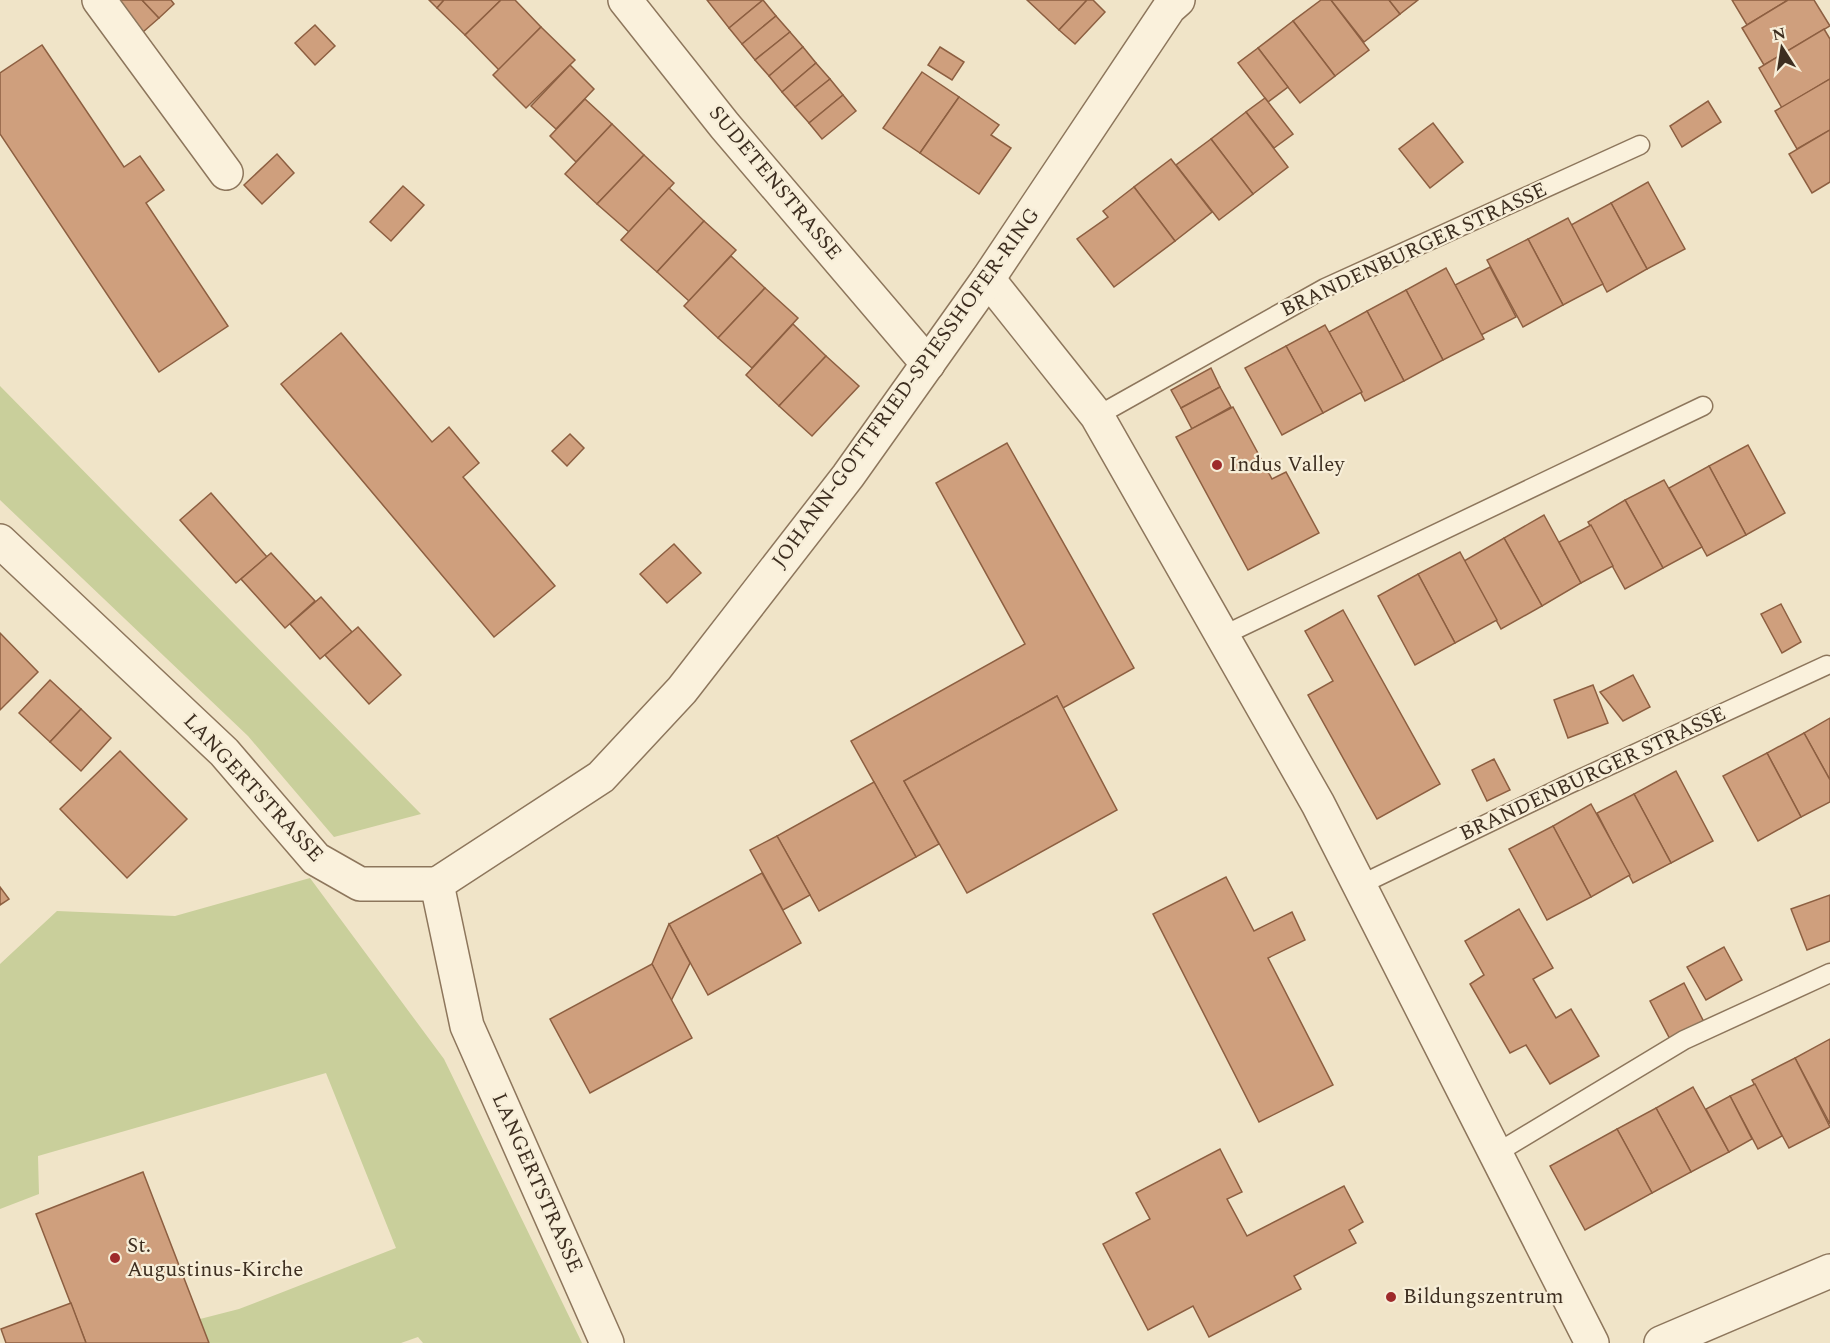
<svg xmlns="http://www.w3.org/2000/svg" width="1830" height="1343" font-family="Spectral,serif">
	<rect width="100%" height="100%" fill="#f0e4c8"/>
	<g fill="#c9cf9b">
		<path d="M0,386L421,814L334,837L248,736L0,500Z"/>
		<path d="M310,878L444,1059L582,1343H423L418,1337L401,1343H208L200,1319L239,1309L396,1248L326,1073L38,1156L39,1194L0,1209V964L57,911L175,916Z"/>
	</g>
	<g fill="#cf9f7d" stroke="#8d5f41" stroke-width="1.5">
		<path d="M114,0H142L159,18L143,32Z"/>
		<path d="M142,0H171L174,4L159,18Z"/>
		<path d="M429,0H444L437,8Z"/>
		<path d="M444,0H501L465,35L437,8Z"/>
		<path d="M501,0H515L541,27L499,70L465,35Z"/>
		<path d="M707,0H763L729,28Z"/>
		<path d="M763,0L776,16L742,44L729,28Z"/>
		<path d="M1027,0H1087L1059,30Z"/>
		<path d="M1087,0H1093L1105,12L1075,44L1059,30Z"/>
		<path d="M1321,0H1331L1369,50L1335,76L1293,21Z"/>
		<path d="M1331,0H1389L1400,14L1364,42Z"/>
		<path d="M1389,0H1418L1400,14Z"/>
		<path d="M1732,0H1788L1747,25Z"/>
		<path d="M1788,0H1814L1830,26L1764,65L1742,28Z"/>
		<path d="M776,16L790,32L755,60L742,44Z"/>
		<path d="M1293,21L1335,76L1300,103L1258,48Z"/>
		<path d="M315,25L335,46L315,65L295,43Z"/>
		<path d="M541,27L575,60L526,108L493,75Z"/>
		<path d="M1824,29L1830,39V79L1782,108L1759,68Z"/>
		<path d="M790,32L803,47L769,76L755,60Z"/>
		<path d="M42,45L124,167L140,156L164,190L146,203L228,326L159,372L0,134V73Z"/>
		<path d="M803,47L816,63L782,92L769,76Z"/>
		<path d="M940,47L964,62L952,80L928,65Z"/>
		<path d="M1258,48L1288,87L1268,102L1238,63Z"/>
		<path d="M816,63L830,79L795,107L782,92Z"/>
		<path d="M570,65L594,89L556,129L531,106Z"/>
		<path d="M922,72L959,97L920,153L883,128Z"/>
		<path d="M830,79L843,95L809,123L795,107Z"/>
		<path d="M1830,79V130L1797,149L1775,111Z"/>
		<path d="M843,95L856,111L822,139L809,123Z"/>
		<path d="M959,97L999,125L991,135L1011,148L979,194L920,153Z"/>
		<path d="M1265,98L1293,134L1274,148L1246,112Z"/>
		<path d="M585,99L612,124L576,162L550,136Z"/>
		<path d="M1708,101L1721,122L1682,147L1670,126Z"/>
		<path d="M1246,112L1288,167L1253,194L1211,139Z"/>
		<path d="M1433,123L1463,162L1430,188L1399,149Z"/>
		<path d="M612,124L644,155L597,204L565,174Z"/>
		<path d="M1830,130V182L1812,193L1789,154Z"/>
		<path d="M1211,139L1253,194L1219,220L1176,165Z"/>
		<path d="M277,154L294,173L262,204L244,185Z"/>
		<path d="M644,155L674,183L629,232L597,204Z"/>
		<path d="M1171,159L1212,212L1175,241L1134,187Z"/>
		<path d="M1648,182L1685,249L1647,269L1611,203Z"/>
		<path d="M403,186L424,205L391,241L370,222Z"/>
		<path d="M1134,187L1175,241L1114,287L1077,239L1108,217L1103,211Z"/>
		<path d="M669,188L704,221L657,272L621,240Z"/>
		<path d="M1611,203L1647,269L1607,292L1571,225Z"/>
		<path d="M1568,218L1603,284L1563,305L1528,239Z"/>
		<path d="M704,221L736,250L689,301L657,272Z"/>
		<path d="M1528,239L1563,305L1523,327L1487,260Z"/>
		<path d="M731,256L765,288L718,338L684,306Z"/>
		<path d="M1490,267L1516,317L1481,335L1455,285Z"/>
		<path d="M1446,268L1484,339L1443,360L1406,290Z"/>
		<path d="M765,288L798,318L752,368L718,338Z"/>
		<path d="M1406,290L1443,360L1404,381L1367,311Z"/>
		<path d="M1367,311L1404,381L1365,401L1329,332Z"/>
		<path d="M793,324L826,356L779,406L746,375Z"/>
		<path d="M1325,325L1362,392L1323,413L1286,346Z"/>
		<path d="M341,333L432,442L449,427L479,463L463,477L555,586L494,637L281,384Z"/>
		<path d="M1286,346L1323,413L1282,435L1245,368Z"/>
		<path d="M826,356L859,386L812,436L779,406Z"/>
		<path d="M1211,368L1220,387L1181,408L1171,390Z"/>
		<path d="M1220,387L1231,407L1192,429L1181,408Z"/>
		<path d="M1233,407L1272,479L1286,472L1319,533L1248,570L1176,437Z"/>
		<path d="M570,434L584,448L567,466L552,451Z"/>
		<path d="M1007,443L1134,668L1063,708L1057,696L904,781L939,844L916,857L851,741L1025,644L936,483Z"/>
		<path d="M1748,445L1785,513L1746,535L1709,466Z"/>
		<path d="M1709,466L1746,535L1707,556L1669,488Z"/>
		<path d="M1664,480L1702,547L1663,568L1625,500Z"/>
		<path d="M211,493L267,557L236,583L180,520Z"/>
		<path d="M1625,500L1663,568L1625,589L1588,522Z"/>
		<path d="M1544,515L1581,583L1542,606L1504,538Z"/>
		<path d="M1591,525L1613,566L1581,583L1559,542Z"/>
		<path d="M1504,538L1542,606L1501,629L1464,561Z"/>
		<path d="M674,544L701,573L667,603L640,574Z"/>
		<path d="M1460,552L1497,620L1455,643L1418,574Z"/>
		<path d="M271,553L315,601L285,628L241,579Z"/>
		<path d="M1418,574L1455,643L1415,665L1378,596Z"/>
		<path d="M321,597L352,632L320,659L290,624Z"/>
		<path d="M1781,604L1801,642L1782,653L1761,614Z"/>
		<path d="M1343,610L1440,784L1377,819L1308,695L1333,681L1305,631Z"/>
		<path d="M358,627L401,675L369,704L325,655Z"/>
		<path d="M0,633L38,672L0,710Z"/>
		<path d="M1633,675L1650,707L1623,721L1600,692Z"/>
		<path d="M50,680L81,709L50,742L19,713Z"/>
		<path d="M1593,685L1608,723L1568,738L1554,700Z"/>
		<path d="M1057,696L1117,810L967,893L904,781Z"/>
		<path d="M81,709L111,738L81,771L50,742Z"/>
		<path d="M1830,718V780L1804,733Z"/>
		<path d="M1804,733L1830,780V802L1801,817L1767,753Z"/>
		<path d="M120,751L187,819L127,878L60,809Z"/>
		<path d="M1767,753L1801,817L1758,841L1723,776Z"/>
		<path d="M1494,759L1510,790L1487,801L1472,770Z"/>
		<path d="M1676,771L1713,841L1671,863L1634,794Z"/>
		<path d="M874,782L916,857L819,911L777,836Z"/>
		<path d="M1634,794L1671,863L1633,883L1597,813Z"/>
		<path d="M1591,804L1630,875L1591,897L1553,826Z"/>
		<path d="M1553,826L1591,897L1547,920L1509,849Z"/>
		<path d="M777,836L810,895L783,910L750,850Z"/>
		<path d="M762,873L801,943L708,995L669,924Z"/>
		<path d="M1226,877L1254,931L1292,912L1305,940L1268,958L1333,1085L1259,1122L1153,914Z"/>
		<path d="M0,887L9,899L0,905Z"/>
		<path d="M1830,895V941L1807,950L1791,909Z"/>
		<path d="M1519,909L1553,968L1533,979L1556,1018L1571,1009L1599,1056L1550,1084L1526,1045L1510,1053L1470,984L1484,975L1465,941Z"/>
		<path d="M669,924L690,963L671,1001L652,964Z"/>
		<path d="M1724,947L1742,980L1706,1000L1687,967Z"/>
		<path d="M652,964L692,1038L590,1093L550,1019Z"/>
		<path d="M1684,983L1705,1024L1671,1041L1650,1001Z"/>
		<path d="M1830,1039V1124L1795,1058Z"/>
		<path d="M1795,1058L1830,1127L1789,1148L1752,1080Z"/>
		<path d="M1755,1084L1782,1136L1758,1149L1730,1096Z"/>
		<path d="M1693,1087L1729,1152L1691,1172L1656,1108Z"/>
		<path d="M1730,1096L1752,1139L1729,1152L1706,1109Z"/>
		<path d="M1656,1108L1691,1172L1652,1193L1617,1129Z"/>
		<path d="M1617,1129L1652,1193L1585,1230L1550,1166Z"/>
		<path d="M1220,1149L1242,1192L1227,1199L1247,1236L1344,1186L1363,1222L1349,1230L1356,1243L1294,1276L1301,1289L1209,1337L1193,1306L1148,1330L1103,1244L1150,1219L1136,1193Z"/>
		<path d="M143,1172L209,1343H86L36,1214Z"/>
		<path d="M71,1303L86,1343H6L1,1329Z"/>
	</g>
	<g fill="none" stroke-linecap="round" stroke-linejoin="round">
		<defs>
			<g id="lane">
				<path d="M1097,416L1325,288L1640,145"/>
				<path d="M1222,636L1703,406"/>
				<path d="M1360,885L1565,786L1827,665"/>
				<path d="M1495,1154L1684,1040L1830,973"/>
			</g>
			<g id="street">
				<path d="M99,0L226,173"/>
				<path d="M625,0L725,126L928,364"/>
				<path d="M988,279L1097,416L1318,804L1592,1343"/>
				<path d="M0,541L224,752L316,859L360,884H437"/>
				<path d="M437,884L601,777L682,690L848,476L988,279L1169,8L1178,0"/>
				<path d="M437,884L467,1026L607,1343"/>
				<path d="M1661,1343L1830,1271"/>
			</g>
		</defs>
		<use href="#lane" stroke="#8d765c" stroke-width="21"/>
		<use href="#street" stroke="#8d765c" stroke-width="36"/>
		<use href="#lane" stroke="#faf1dc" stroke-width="18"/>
		<use href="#street" stroke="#faf1dc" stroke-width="33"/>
	</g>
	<g fill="#9e2a2b" stroke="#f7eed8" stroke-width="2">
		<circle cx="1217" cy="465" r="6"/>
		<circle cx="115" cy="1258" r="6"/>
		<circle cx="1391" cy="1297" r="6"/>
	</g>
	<g text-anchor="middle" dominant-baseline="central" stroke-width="4.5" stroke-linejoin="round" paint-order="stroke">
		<g font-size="21" fill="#3d2e20" stroke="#f7eed8">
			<text transform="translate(775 183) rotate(50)">SUDETENSTRASSE</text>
			<text transform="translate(1414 250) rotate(-25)">BRANDENBURGER STRASSE</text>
			<text transform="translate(906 388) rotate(-54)">JOHANN-GOTTFRIED-SPIESSHOFER-RING</text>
			<text transform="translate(1593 774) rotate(-25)">BRANDENBURGER STRASSE</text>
			<text transform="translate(253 788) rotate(47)">LANGERTSTRASSE</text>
			<text transform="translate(537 1183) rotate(66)">LANGERTSTRASSE</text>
		</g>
		<g font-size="21" fill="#3d2e20" stroke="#f7eed8" text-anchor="start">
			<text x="1229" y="465">Indus Valley</text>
			<text x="127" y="1246">St.<tspan x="127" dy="24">Augustinus-Kirche</tspan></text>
			<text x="1403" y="1297">Bildungszentrum</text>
		</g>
	</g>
	<g transform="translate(1782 48) rotate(348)" stroke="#f7eed8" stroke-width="4.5" paint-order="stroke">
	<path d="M0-4.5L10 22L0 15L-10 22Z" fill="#3d2e20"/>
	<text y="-9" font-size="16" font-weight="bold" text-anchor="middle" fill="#3d2e20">N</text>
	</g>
</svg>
